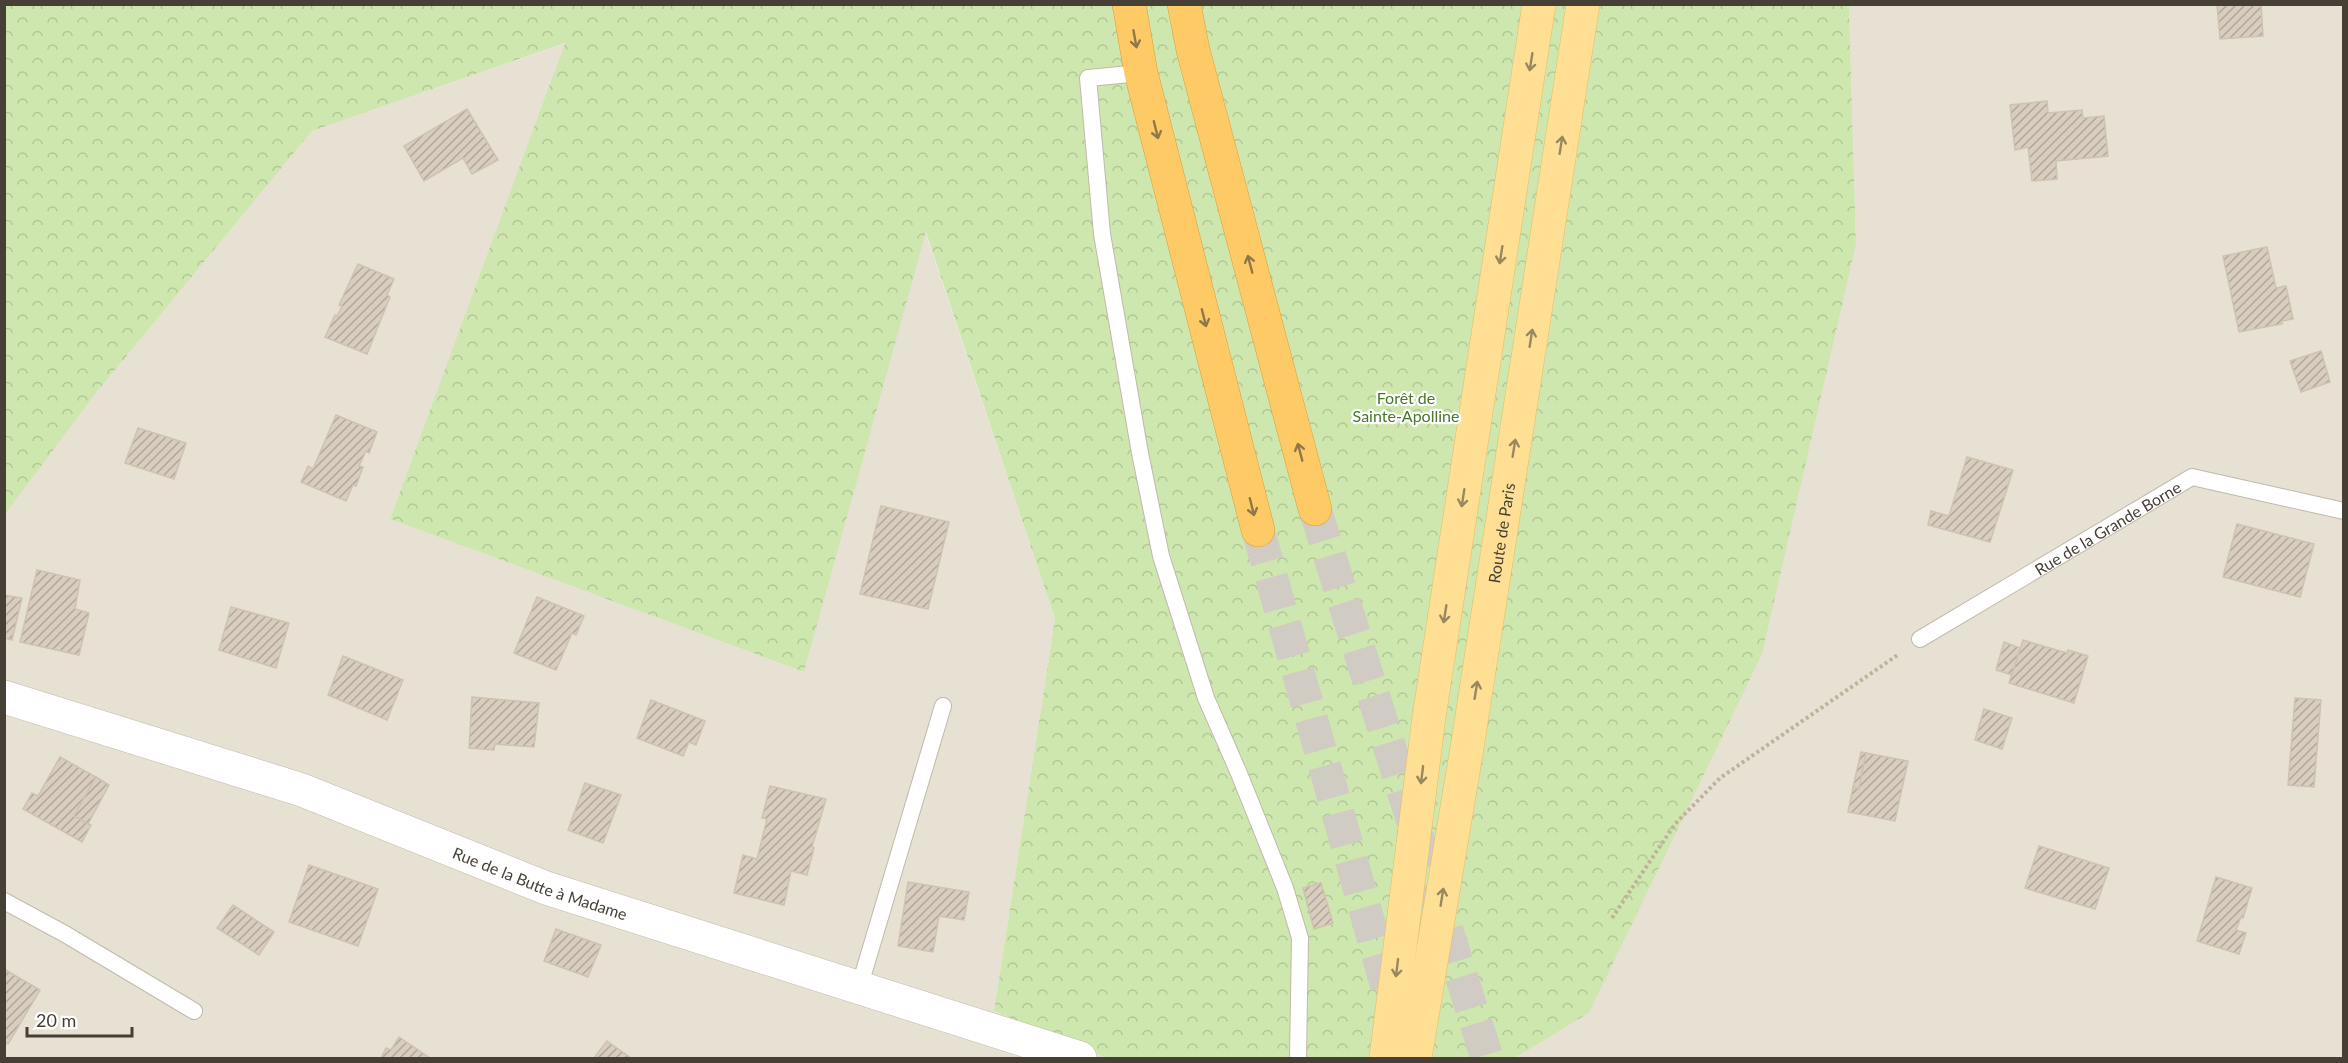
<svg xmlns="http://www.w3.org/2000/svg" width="2348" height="1063" font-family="Lato,sans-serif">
	<defs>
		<pattern id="forest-crowns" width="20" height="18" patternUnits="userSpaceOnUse" patternTransform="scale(1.5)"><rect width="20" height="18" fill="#cee7ae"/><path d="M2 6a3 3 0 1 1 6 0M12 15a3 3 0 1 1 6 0" fill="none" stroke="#b2c796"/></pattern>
		<pattern id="building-hatch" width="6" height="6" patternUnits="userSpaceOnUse" patternTransform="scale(1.5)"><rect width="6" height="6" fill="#d8cdbe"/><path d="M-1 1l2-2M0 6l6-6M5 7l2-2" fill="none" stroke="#b1a89b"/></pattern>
	</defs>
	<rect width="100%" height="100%" fill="#f3efe6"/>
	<g fill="#e7e1d4">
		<path d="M1849,5H2343V1058H1515L1589,1013L1856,244Z"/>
		<path d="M566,43L390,519L804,672L925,231L1055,619L994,1011L1107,1058H5L4,514L96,393L312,131Z"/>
	</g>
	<path fill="url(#forest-crowns)" d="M5,5H1849L1856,244L1762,654L1589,1013L1515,1058H1107L994,1011L1055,619L926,232L804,672L390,519L565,43L312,131L96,393L5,514Z"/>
	<g fill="url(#building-hatch)" stroke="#cfc2af" stroke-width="1.5">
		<path d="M2217,4H2261L2263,36L2220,39Z"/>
		<path d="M2047,101L2048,113L2082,110L2083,118L2104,116L2108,156L2056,161L2057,179L2032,181L2028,147L2015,150L2010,105Z"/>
		<path d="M467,109L498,160L472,174L463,158L424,181L404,146Z"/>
		<path d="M2267,247L2276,288L2286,286L2293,319L2282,321V324L2239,332L2223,256Z"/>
		<path d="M358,264L394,279L387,295L390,297L367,354L325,337L335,315L337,316L342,306L339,305Z"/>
		<path d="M2321,351L2330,382L2301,392L2290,361Z"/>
		<path d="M336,415L377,432L369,453L366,451L359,466L363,467L356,486L353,485L346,501L301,482L308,466L313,469Z"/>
		<path d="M138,428L186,443L174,479L125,463Z"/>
		<path d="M1967,457L2013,470L1990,542L1928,525L1931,511L1949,516Z"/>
		<path d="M881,506L949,522L928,609L860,594Z"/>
		<path d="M2237,524L2314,544L2300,597L2223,577Z"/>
		<path d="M37,570L80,580L75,609L89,613L79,655L20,642Z"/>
		<path d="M4,595L22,598L12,640L4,638Z"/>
		<path d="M537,597L584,616L576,635L572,633L556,670L514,653Z"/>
		<path d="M231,607L289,623L276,668L219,650Z"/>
		<path d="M2023,640L2067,653L2068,650L2088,656L2074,703L2009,683Z"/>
		<path d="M2004,642L2020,648L2012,675L1996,670Z"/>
		<path d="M343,656L403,680L387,720L328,695Z"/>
		<path d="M472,697L539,703L534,747L495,744L494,750L469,748Z"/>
		<path d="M2295,698L2321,700L2314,787L2288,785Z"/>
		<path d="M651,700L705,721L696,745L689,742L683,756L637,738Z"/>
		<path d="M1984,709L2012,718L2002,749L1975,740Z"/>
		<path d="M1861,752L1866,753L1859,789L1853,787Z"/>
		<path d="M1866,753L1908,761L1895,821L1848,812L1853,787L1859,789Z"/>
		<path d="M60,757L96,777L74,816L91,825L82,842L23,809L32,793L38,796Z"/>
		<path d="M96,777L109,785L88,824L74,816Z"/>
		<path d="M585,783L621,795L603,843L568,830Z"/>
		<path d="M770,786L826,799L812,847L814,848L807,875L791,871L784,905L734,893L743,855L757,859L767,819L762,818Z"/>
		<path d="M2039,846L2109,868L2095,909L2025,888Z"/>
		<path d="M309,865L378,889L358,946L289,922Z"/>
		<path d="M2216,877L2252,888L2243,918L2241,917L2236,930L2246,933L2239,954L2197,941Z"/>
		<path d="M908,882L969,892L964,920L939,916L933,952L898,946Z"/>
		<path d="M1321,883L1333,923L1314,929L1303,888Z"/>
		<path d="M233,905L274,932L259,955L217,928Z"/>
		<path d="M556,929L601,945L588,977L544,961Z"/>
		<path d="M4,969L40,990L8,1044L4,1042Z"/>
		<path d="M399,1037L430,1058H381L386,1048L391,1050Z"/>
		<path d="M607,1041L631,1058H594Z"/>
	</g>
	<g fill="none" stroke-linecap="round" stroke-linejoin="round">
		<g stroke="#d0ccc3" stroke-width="33" stroke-dasharray="33 16" stroke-linecap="butt">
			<path d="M1315,509L1487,1058"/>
			<path d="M1258,530L1393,1008"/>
		</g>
		<defs>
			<g id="lane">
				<path d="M1141,73L1088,78L1102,234L1140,453L1161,556L1206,698L1238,771L1285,888L1300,938L1298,1058"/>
				<path id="s1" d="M1920,639L2192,477L2344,511"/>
				<path d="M4,901L65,934L194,1011"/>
				<path d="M859,988L943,706"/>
			</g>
			<g id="street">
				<path id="s2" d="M4,697L302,790L546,888L1080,1058"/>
			</g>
			<g id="primary">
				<path d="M1386,1058L1429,717L1539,4"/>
				<path id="s3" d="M1415,1058L1467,748L1583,4"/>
			</g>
			<g id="highway">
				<path d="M1129,4L1141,73L1258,530"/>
				<path d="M1184,4L1193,50L1315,509"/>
			</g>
		</defs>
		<use href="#lane" stroke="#c1b9ab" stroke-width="18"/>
		<use href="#street" stroke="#c1b9ab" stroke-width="34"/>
		<use href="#primary" stroke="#e3bc63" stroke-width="34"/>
		<use href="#highway" stroke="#dd9e36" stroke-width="34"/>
		<path stroke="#c0b29a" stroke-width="4" stroke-dasharray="3 3" stroke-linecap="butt" d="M1612,918L1675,824L1720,778L1899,654"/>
		<use href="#lane" stroke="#fff" stroke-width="16"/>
		<use href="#street" stroke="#fff" stroke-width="33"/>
		<use href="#primary" stroke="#fedf94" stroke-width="33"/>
		<use href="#highway" stroke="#fdca66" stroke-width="33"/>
	</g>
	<defs><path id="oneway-shaft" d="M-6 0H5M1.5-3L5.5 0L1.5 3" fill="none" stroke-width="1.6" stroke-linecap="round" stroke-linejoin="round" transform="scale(1.5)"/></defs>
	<g stroke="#8f7749">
		<use href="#oneway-shaft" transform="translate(1135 39) rotate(80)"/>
		<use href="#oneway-shaft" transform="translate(1156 130) rotate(76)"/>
		<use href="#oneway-shaft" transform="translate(1250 264) rotate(-105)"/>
		<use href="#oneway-shaft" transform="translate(1204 318) rotate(76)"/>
		<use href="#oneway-shaft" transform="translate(1300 452) rotate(-105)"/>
		<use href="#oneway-shaft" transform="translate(1252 507) rotate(76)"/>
	</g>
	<g stroke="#998760">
		<use href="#oneway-shaft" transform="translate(1531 62) rotate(99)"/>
		<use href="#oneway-shaft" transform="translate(1561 145) rotate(-81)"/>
		<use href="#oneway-shaft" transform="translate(1501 255) rotate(99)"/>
		<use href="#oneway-shaft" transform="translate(1531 338) rotate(-81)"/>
		<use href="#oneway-shaft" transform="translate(1514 448) rotate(-81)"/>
		<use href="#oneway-shaft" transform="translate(1463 498) rotate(99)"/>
		<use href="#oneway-shaft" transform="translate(1445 614) rotate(99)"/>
		<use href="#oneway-shaft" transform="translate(1476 690) rotate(-81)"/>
		<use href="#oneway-shaft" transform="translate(1422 775) rotate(97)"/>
		<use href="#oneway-shaft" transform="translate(1442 897) rotate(-81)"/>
		<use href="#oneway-shaft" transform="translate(1397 968) rotate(97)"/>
	</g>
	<g text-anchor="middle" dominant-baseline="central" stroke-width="4.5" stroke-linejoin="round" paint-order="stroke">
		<g font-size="16" fill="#477728" stroke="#fff">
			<text x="1406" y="397">Forêt de<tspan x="1406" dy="18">Sainte-Apolline</tspan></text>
		</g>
		<g font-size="16" fill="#463f35" stroke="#fff">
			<text stroke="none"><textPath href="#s1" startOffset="218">Rue de la Grande Borne</textPath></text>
			<text stroke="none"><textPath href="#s3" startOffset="532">Route de Paris</textPath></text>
			<text stroke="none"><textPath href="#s2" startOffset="568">Rue de la Butte à Madame</textPath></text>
		</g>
	</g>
	<rect width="2348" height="1063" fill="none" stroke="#463f35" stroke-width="12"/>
	<path d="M27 1027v9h105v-9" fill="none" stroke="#463f35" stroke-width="3"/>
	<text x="36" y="1027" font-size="18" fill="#463f35" stroke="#ffffff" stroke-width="4.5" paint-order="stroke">20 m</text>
</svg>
